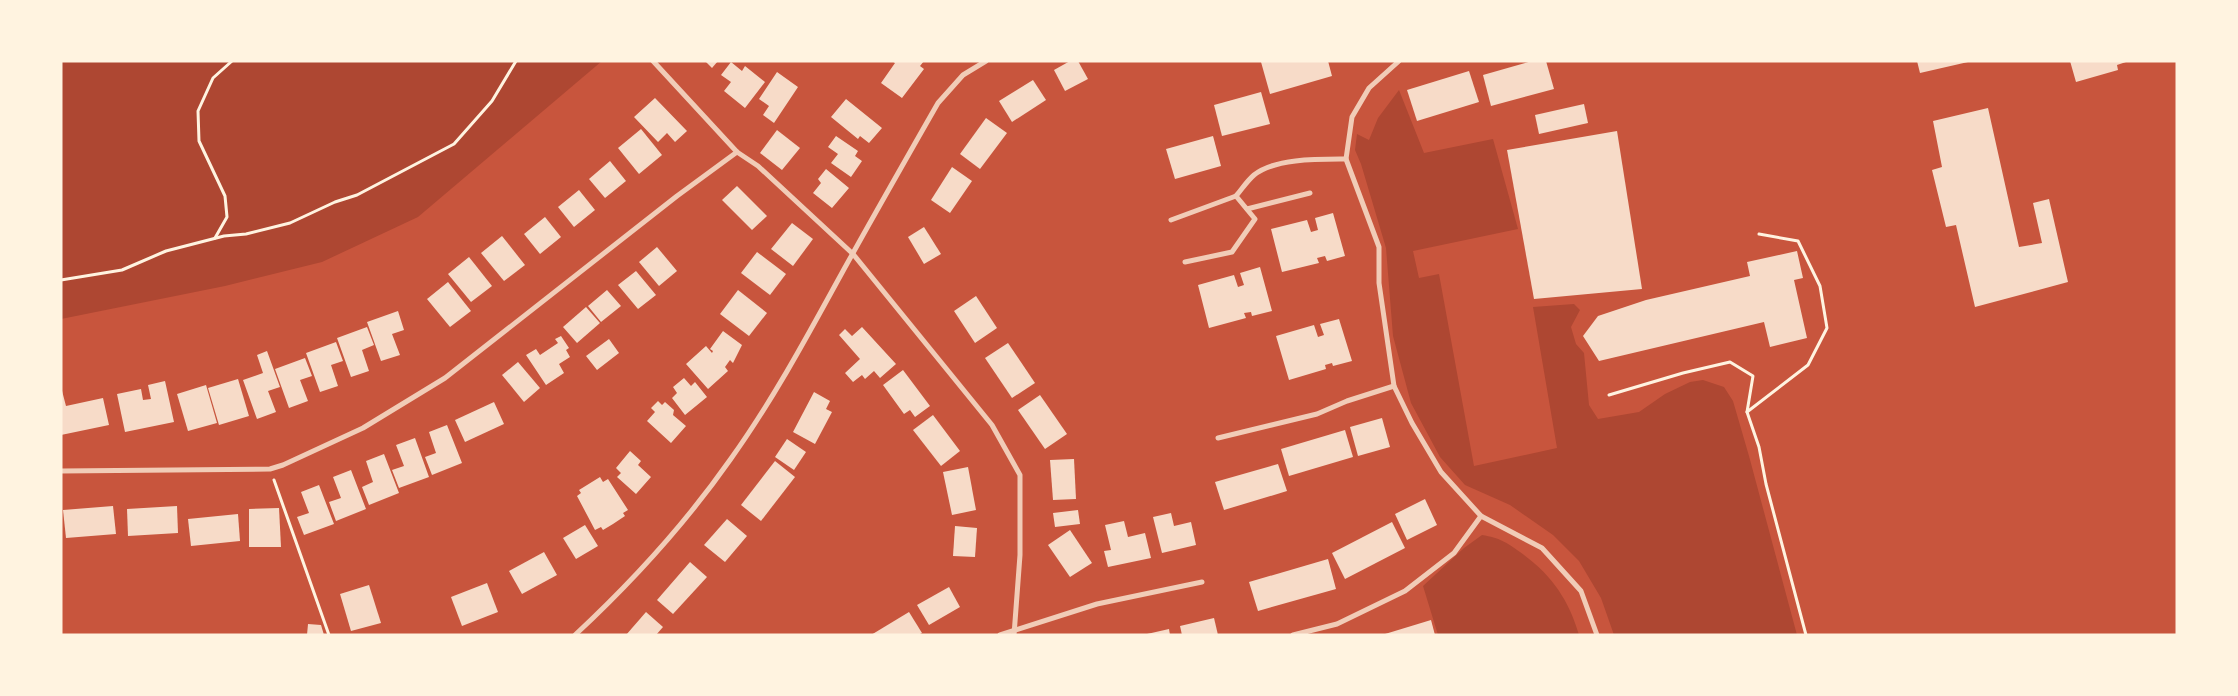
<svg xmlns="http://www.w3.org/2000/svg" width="2238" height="696" font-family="Lato,sans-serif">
	<rect width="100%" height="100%" fill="#c8553d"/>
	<g fill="#ae4732">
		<path d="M61,61H602L418,217L322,262L225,286L61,319Z"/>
		<path d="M1399,90L1424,153L1493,139L1518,229L1413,251L1419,278L1439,274L1474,466L1557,448L1533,307L1574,304L1580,310L1571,327L1576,344L1584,353L1589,405L1598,419L1639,412L1665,394L1690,382L1703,380L1724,387L1733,401L1749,456L1797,635H1614L1601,598L1579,561L1553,535L1510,505L1465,485L1440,457L1411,403L1393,336L1386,248L1361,164L1355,150L1357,134L1369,140L1378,118Z"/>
		<path d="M1482,535C1500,538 1506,542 1520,552C1550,573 1569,599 1579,635H1438L1423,586L1464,548Z"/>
	</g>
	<g fill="#f7dbc8">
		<path d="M705,61H718L712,68Z"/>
		<path d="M892,61H924L920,66L924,69L902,98L881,83L895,63Z"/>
		<path d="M1070,61H1078L1088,79L1065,91L1054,70Z"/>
		<path d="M1328,61L1332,76L1270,94L1261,62Z"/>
		<path d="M1532,61H1546L1554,89L1491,106L1483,75Z"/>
		<path d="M1917,61H1968V62L1920,73Z"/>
		<path d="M2070,61H2126V62L2117,65L2118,70L2076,82Z"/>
		<path d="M731,62L742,71L745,66L765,82L745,108L724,91L731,82L721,75Z"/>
		<path d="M1469,71L1479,102L1417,121L1407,90Z"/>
		<path d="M777,72L798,87L774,123L763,115L769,106L759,99Z"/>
		<path d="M1033,80L1046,100L1012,122L999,101Z"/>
		<path d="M1261,92L1270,124L1222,136L1214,105Z"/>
		<path d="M655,98L687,131L675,142L667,133L658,142L634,117Z"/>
		<path d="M846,99L882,128L869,143L860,136L858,139L831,117Z"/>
		<path d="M1584,104L1588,123L1539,134L1535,115Z"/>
		<path d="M1988,108L2019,247L2042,243L2033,203L2049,199L2068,282L1975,307L1956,225L1946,227L1932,170L1942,167L1933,121Z"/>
		<path d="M986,118L1007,133L980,169L960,154Z"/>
		<path d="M641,129L662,155L639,174L618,148Z"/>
		<path d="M777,130L800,148L782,170L760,153Z"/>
		<path d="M1617,131L1642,289L1534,299L1507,150Z"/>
		<path d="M836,136L858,151L855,156L862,161L851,177L831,163L838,154L828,147Z"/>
		<path d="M1213,136L1221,166L1175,179L1166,149Z"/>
		<path d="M610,161L626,181L605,198L589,179Z"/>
		<path d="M952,167L972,181L950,213L931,200Z"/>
		<path d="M826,169L849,188L832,208L813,193L821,183L818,179Z"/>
		<path d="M737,186L767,216L752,230L722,200Z"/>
		<path d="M579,190L595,210L574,227L558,207Z"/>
		<path d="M1333,213L1345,256L1327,261L1325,256L1317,258L1319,263L1282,272L1271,229L1307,220L1311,232L1318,230L1315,218Z"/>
		<path d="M545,217L561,237L540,254L524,234Z"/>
		<path d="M792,223L813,239L793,266L771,249Z"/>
		<path d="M924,227L941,254L924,264L908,237Z"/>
		<path d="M502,236L525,265L504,281L481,253Z"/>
		<path d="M657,247L677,271L659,286L639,262Z"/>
		<path d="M1797,251L1803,278L1794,280L1807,338L1770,347L1764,322L1599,361L1583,336L1598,316L1646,300L1750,276L1747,262Z"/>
		<path d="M757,252L786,274L770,295L741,273Z"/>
		<path d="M469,257L492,286L471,302L448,274Z"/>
		<path d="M1260,267L1272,311L1252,316L1251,312L1244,313L1246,318L1209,328L1198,285L1234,275L1238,287L1244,285L1240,273Z"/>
		<path d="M636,271L656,295L638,309L618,285Z"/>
		<path d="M448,282L471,311L450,327L427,299Z"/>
		<path d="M607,290L621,306L601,322L588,306Z"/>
		<path d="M738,290L767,313L749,336L720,314Z"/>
		<path d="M976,296L997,328L975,343L954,311Z"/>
		<path d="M586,307L600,323L577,343L563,327Z"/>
		<path d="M398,311L404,330L392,334L400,355L381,361L367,322Z"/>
		<path d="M1339,319L1352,361L1333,366L1332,363L1325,365L1326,369L1289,380L1276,336L1314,325L1318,337L1324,335L1320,324Z"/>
		<path d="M367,327L374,345L362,350L369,371L351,377L337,338Z"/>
		<path d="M862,327L896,364L880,378L874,371L865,379L862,375L853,382L845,373L860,359L839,335L845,329L852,336Z"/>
		<path d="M723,331L742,345L733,363L730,360L725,367L728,371L708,389L686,364L706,346L712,353L713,351L710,349Z"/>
		<path d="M561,336L569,348L566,350L570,357L559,364L564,373L546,385L526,355L536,349L540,355L558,343L555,339Z"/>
		<path d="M609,339L619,353L597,370L586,356Z"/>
		<path d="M336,342L343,361L331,365L338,386L320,392L306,353Z"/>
		<path d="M1008,343L1035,383L1012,398L985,358Z"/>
		<path d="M267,351L280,387L268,391L276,412L257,419L243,380L263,373L257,355Z"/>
		<path d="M305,358L312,376L300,380L308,401L289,408L275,369Z"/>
		<path d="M518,362L540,388L524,402L502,375Z"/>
		<path d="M903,370L930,406L915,417L910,410L904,414L883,385Z"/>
		<path d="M684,378L691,386L695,382L707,397L685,415L672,398L677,393L673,387Z"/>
		<path d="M238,379L249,416L219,425L208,388Z"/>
		<path d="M165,381L174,422L125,432L117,394L141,389L143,400L151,399L148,385Z"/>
		<path d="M206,385L217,423L188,431L177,394Z"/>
		<path d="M61,387L66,406L103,398L109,425L61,435Z"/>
		<path d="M814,392L830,401L826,409L832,412L815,444L793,432Z"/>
		<path d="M1040,395L1067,434L1045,449L1018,410Z"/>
		<path d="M658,401L662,405L665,402L674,410L673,415L686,426L671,443L647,421L655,412L651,408Z"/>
		<path d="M494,402L504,424L465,442L455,420Z"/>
		<path d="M933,415L960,451L941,466L913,430Z"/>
		<path d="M1382,418L1390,447L1358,456L1350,427Z"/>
		<path d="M447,425L462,463L432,475L425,457L436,453L429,432Z"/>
		<path d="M1345,430L1353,457L1289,476L1281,449Z"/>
		<path d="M415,438L429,477L399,488L392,470L404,466L396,445Z"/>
		<path d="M787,439L806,452L794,470L775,457Z"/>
		<path d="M630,451L641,461L638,465L651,477L636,494L617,477L621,473L616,468Z"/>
		<path d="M384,454L399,493L369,505L362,487L373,482L366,461Z"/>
		<path d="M1074,459L1076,499L1053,500L1050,460Z"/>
		<path d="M775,461L795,477L761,521L741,505Z"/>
		<path d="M1278,464L1287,491L1224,510L1215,482Z"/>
		<path d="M968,467L976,510L952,515L943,472Z"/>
		<path d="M351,470L366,509L336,521L329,502L341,498L333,477Z"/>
		<path d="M600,477L603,482L608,479L628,510L623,513L625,516L613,524L603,530L601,527L595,530L577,496L581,493L579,490Z"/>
		<path d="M319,485L334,524L304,535L297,517L309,513L301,492Z"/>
		<path d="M1425,499L1437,525L1407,540L1395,514Z"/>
		<path d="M113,506L116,534L66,538L63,510Z"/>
		<path d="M177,506L178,533L128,536L127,509Z"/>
		<path d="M279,508L281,547H249V509Z"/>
		<path d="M1078,510L1080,524L1055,527L1053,513Z"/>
		<path d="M1171,513L1174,526L1191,522L1196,545L1162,553L1153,517Z"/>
		<path d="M238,514L240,541L191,546L188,519Z"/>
		<path d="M727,519L747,536L725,562L704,545Z"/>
		<path d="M1124,521L1128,537L1145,533L1151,558L1108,567L1104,551L1111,550L1105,525Z"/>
		<path d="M1392,522L1405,548L1345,579L1332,553Z"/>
		<path d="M585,525L598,546L576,559L563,538Z"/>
		<path d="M955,526L977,528L975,557L953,556Z"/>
		<path d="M1070,530L1092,563L1070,577L1048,545Z"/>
		<path d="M544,552L557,575L522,594L509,571Z"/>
		<path d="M1328,559L1336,589L1258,611L1249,582Z"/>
		<path d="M690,562L707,577L673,614L657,600Z"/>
		<path d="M487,583L498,612L462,626L451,597Z"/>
		<path d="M369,585L381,623L351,631L340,594Z"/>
		<path d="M949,587L960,607L929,625L917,605Z"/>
		<path d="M646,612L663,627L656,635H626Z"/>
		<path d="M909,612L922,633L918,635H871Z"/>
		<path d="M1214,618L1218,635H1182L1180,626Z"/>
		<path d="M1431,620L1435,635H1385V634Z"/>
		<path d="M308,624L321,625L324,635H307Z"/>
		<path d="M1169,629L1170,635H1147V634Z"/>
	</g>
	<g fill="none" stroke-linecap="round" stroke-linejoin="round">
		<g stroke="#fff3e0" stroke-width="3">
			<path d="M1759,234L1798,241L1820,286L1827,328L1808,365L1747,412L1759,447L1766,484L1806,635"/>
			<path d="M215,238L227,217L225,196L199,141L198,111L213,78L232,61"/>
			<path d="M61,280L122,270L166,251L224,236L246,234L290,223L335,202L357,195L454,144L492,101L516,61"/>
			<path d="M1609,395L1683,373L1730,362L1753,376L1747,412"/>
			<path d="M274,480L329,635"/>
		</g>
		<g stroke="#f1ccb7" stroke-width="5">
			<path d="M653,61L737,152L758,166L853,254L992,425L1020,475V555L1014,635"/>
			<path d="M1346,159L1352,117L1369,88L1399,61"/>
			<path d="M1247,209L1310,193"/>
			<path d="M1171,220L1236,196"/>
			<path d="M1185,262L1232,252L1255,219L1236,196C1242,189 1247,181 1254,175C1275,158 1320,159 1346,159L1379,247V283L1394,386L1412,423L1441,472L1481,516L1542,548L1581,591L1597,635"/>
			<path d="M1218,438L1317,414L1347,401L1394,386"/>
			<path d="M61,471L270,469L283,465L363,428L445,378L677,196L737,152"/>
			<path d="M575,635C632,582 685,524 730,460C773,400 808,335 843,271C874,215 906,159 938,103L963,75L986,61"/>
			<path d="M1000,635L1097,604L1202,582"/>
			<path d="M1293,635L1337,624L1405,591L1454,553L1481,516"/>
		</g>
	</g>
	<rect width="2238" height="696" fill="none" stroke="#fff3e0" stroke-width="125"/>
</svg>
